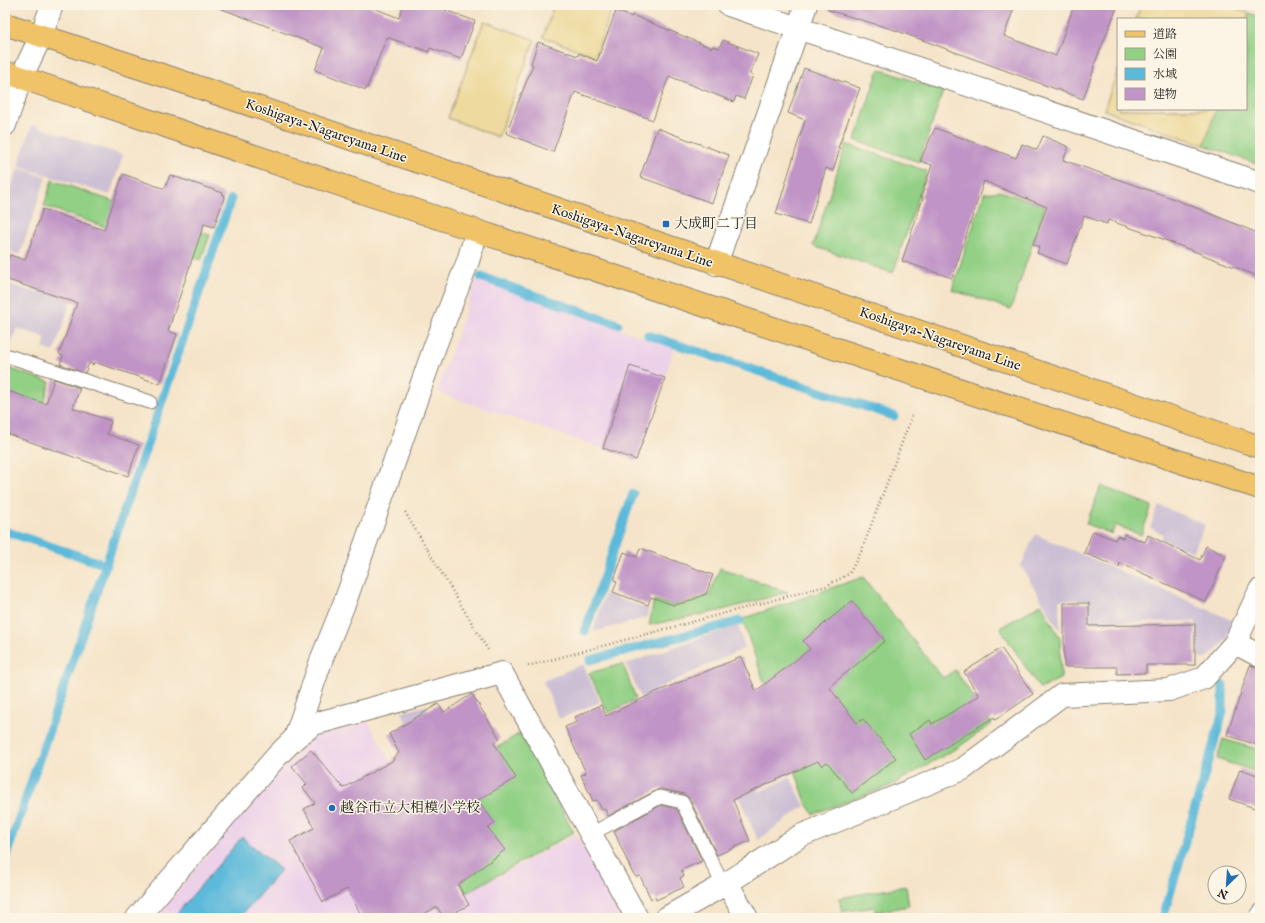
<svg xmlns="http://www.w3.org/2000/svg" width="1265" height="923" font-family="'IM FELL English','Noto Serif JP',serif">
	<rect width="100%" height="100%" fill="#fcf5e5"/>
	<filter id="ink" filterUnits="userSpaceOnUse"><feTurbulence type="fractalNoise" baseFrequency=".025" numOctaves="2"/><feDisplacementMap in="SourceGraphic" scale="8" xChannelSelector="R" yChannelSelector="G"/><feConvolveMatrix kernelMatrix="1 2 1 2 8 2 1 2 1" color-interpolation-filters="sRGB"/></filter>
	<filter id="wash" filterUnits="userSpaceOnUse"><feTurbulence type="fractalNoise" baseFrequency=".012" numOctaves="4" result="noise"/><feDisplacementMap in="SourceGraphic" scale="16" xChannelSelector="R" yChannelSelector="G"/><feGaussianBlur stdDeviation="0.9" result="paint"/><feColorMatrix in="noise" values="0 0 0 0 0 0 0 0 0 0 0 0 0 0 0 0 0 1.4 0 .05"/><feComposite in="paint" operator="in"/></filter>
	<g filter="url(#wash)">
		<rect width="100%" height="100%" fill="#f5e4c9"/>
		<g fill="#edd1e9">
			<path d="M477,279L674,348L639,461L437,392Z"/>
			<path d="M368,721L465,894L576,834L625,918H155L268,781L313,737Z"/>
		</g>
		<g fill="#ccbfd4">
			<path d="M32,125L123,155L110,195L18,166Z"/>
			<path d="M18,168L46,177L20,255L5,250V206Z"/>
			<path d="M77,282L54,352L43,348L46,338L17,328L11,345L5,343V283L38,293L41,285Z"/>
			<path d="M1159,505L1205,525L1193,552L1161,539L1163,534L1150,528Z"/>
			<path d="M1035,534L1232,620L1227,639L1207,659H1199L1196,621L1091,623L1089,600H1059L1060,631L1021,566Z"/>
			<path d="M605,594L649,609L646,618L593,632Z"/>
			<path d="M738,625L745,648L654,690L671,734L659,739L626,664Z"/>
			<path d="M583,664L600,702L559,719L543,681Z"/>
			<path d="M426,706L435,722L413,735L401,712Z"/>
			<path d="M790,777L805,806L758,840L735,789L753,781L759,792Z"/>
		</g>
		<g fill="#92d085" stroke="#577650">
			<path d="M1249,13L1260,17V165L1204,145L1216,109H1246V23Z"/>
			<path d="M879,69L943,91L919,162L855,140Z"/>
			<path d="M846,144L927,171L893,273L813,246Z"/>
			<path d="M52,180L210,235L201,260L44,206Z"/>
			<path d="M1000,191L1045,206L1011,309L952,290L984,193Z"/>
			<path d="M5,367L50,382L43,406L7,395L9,388L5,387Z"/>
			<path d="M1101,486L1152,506L1141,535L1115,525L1112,534L1086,524Z"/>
			<path d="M720,568L788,592L719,611L649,625L654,600L674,606L680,603L685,604L710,594Z"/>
			<path d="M863,577L943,678L955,670L992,724L957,748L890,786L813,814L807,805L742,619Z"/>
			<path d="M1041,604L1060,638L1061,678L1040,689L1000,628Z"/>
			<path d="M623,664L636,699L608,713L589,673Z"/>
			<path d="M520,733L574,832L466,893L431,829L447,780Z"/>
			<path d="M1223,739L1260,750V773L1217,759Z"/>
			<path d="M906,886L909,906L876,912L874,907L842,912L839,898Z"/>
		</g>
		<g fill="#eeda9e" stroke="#857b5d">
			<path d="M554,5H613L595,56L543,37Z"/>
			<path d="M1141,5H1226L1249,13L1246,23V19H1136Z"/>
			<path d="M484,21L535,40L498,137L448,118Z"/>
			<path d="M1118,70V109H1216L1204,145L1104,110Z"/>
		</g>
		<path fill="#5bb9da" stroke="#3c6a7b" d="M242,837L281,870L239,918H173Z"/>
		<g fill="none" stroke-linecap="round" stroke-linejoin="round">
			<g stroke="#5bb9da" stroke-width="9">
				<path d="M481,277L618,324"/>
				<path d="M648,335L894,416"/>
				<path d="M5,531L106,565"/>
				<path d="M585,631L633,494"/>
				<path d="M590,660L740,621"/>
				<path d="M5,859L231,199"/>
				<path d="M1163,918L1223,712V685"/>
			</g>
		</g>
		<g id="blocks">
			<g fill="#c094c6">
				<path d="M217,5H366L399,18L403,5H431L475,21L461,59L430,48L429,52L387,37L366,90L315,70L324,48L217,7Z"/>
				<path d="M829,5H1015L1004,36L1056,56L1074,5H1118L1093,68L1094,69L1083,99L895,30L828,10Z"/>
				<path d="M616,11L632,17V15L712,48L713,46L719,48L723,40L758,54L750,74L753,75L744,99L736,96L734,102L669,76L653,120L575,92L553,152L506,133L533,65L531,64L538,42L578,56L579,53L597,61Z"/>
				<path d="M804,68L860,88L838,148H840L833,171L826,168L809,224L776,214L805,120L788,113Z"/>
				<path d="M657,128L729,155L712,203L640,177Z"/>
				<path d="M935,128L1016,158L1022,144L1037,150L1043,136L1069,147L1063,160L1177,200L1260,234V277L1160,238L1108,220L1107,224L1084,216L1067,264L1037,253L1039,247L1033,244L1047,207L984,181L952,278L902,261L923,198L921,197L932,165L920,161Z"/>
				<path d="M123,174L162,188H165L170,175L223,193L222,195H225L214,227L204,224L168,331L177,334L160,384L94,362L93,365L89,363L85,373L60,364L63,356L59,354L77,303L5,279V269L10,255L25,260L43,209L104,230Z"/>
				<path d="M630,366L665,378L636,460L603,448Z"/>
				<path d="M54,379L80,388L73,408L111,421L107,434L139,445L128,476L5,433V390L46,404Z"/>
				<path d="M1093,531L1115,540L1117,536L1123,538L1124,534L1145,542L1148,535L1200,560L1206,546L1226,556L1206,602L1120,563L1119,567L1084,553Z"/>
				<path d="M640,548L713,575L706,594L687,602L673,605L651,597L648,605L613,592L617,582L614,580L624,552L637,557Z"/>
				<path d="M852,601L885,641L829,687L857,723L863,719L896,758L852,793L827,762L822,766L818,761L733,800L750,841L717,855L689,798L684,794L662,789L657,790L608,816L605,809L602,810L597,800L593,801L581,775L586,773L565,727L577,722L575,717L601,705L606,716L656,692L741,657L756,691L810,649L803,641Z"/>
				<path d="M1064,603H1089V626L1195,624V665H1146V673L1117,674V667H1064Z"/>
				<path d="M1001,648L1033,694L995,720L994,717L925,760L909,734L930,720L932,724L979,696L964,672Z"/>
				<path d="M1250,665L1260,668V746L1227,735Z"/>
				<path d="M472,694L500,739L494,743L516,778L478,800L495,823L488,828L505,850L458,885L469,905L444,918L437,907L416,918H363L347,889L323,902L290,841L314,828L304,809L315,803L303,788L307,784L292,766L311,750L343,788L394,760L393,758L399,753L389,734L438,704L444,712Z"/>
				<path d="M1240,769L1260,776V810L1229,799Z"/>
				<path d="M661,805L677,809L702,861L681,870L684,876L680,878L684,887L656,900L655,897L651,899L640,876L636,877L632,872L614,831Z"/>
			</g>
		</g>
	</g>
	<g filter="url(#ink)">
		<use href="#blocks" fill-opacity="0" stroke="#888072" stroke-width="1"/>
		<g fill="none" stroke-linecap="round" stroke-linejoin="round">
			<defs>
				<g id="service">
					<path d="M5,355L150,402"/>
					<path d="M591,834L660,797L682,802L723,885"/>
					<path d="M1255,918L1260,911"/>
				</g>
				<g id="minor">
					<path d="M729,5L1260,183"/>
					<path d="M41,36L52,5"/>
					<path d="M716,264L806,5"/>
					<path d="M1235,643L1260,656"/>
					<path d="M295,738L322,658L346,599L435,346L468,261L477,231"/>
					<path d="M727,883L800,836L963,769L1062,695L1169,690L1204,678L1235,643L1260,590"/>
					<path d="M137,918L277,756L295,738L314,724L502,673L637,918"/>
					<path d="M666,918L727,883L747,918"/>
				</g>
				<path id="tertiary" d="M5,125L21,78L41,36"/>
				<g id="primary">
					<path d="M5,24L174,79L1260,447"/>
					<path d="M5,72L477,231L1260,488"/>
				</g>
			</defs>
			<use href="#service" stroke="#888072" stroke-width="15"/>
			<use href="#minor" stroke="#888072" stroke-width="24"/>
			<use href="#tertiary" stroke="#888072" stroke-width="24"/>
			<use href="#primary" stroke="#888072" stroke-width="24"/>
			<g stroke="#888072" stroke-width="2.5" stroke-dasharray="1 3" stroke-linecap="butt">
				<path d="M405,512L488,650"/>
				<path d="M528,666L826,586L849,574L862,550L913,413"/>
			</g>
			<use href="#service" stroke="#fff" stroke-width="13"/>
			<use href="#minor" stroke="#fff" stroke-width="22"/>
			<use href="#tertiary" stroke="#fff" stroke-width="22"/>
			<use href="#primary" stroke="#f0c369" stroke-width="22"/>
		</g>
	</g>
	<g fill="#1f6fb2" stroke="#fcf5e5" stroke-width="1.5">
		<rect x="662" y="220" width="8" height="8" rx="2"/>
		<circle cx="332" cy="808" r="4"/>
	</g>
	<g text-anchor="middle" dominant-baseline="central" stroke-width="3" stroke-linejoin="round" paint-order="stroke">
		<g font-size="14" fill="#1c1c1c" stroke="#fcf5e5">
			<text transform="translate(326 131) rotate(19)">Koshigaya-Nagareyama Line</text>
			<text transform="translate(632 236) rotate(19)">Koshigaya-Nagareyama Line</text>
			<text transform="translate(940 339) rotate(19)">Koshigaya-Nagareyama Line</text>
		</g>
		<g font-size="14" fill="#1c1c1c" stroke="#fcf5e5" text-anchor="start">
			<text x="674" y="224">大成町二丁目</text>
			<text x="340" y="808">越谷市立大相模小学校</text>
		</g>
	</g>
	<rect width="1265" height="923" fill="none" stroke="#fcf5e5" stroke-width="20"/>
	<rect x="1117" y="18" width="130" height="92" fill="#fcf5e5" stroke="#a29e95"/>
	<rect x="1125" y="31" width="20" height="6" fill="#f0c369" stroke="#a29e95"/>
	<text x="1153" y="38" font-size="12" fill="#1c1c1c">道路</text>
	<rect x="1125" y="48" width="20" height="12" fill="#92d085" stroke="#a29e95"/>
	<text x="1153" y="58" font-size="12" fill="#1c1c1c">公園</text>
	<rect x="1125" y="68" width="20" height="12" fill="#5bb9da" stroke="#a29e95"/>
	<text x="1153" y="78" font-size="12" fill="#1c1c1c">水域</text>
	<rect x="1125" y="88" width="20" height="12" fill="#c094c6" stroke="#a29e95"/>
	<text x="1153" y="98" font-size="12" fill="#1c1c1c">建物</text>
	<g transform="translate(1227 885) rotate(205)"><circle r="19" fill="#fcf5e5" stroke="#a29e95"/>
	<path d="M0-3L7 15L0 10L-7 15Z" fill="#1f6fb2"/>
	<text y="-6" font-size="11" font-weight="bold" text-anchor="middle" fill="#1c1c1c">N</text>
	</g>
</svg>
